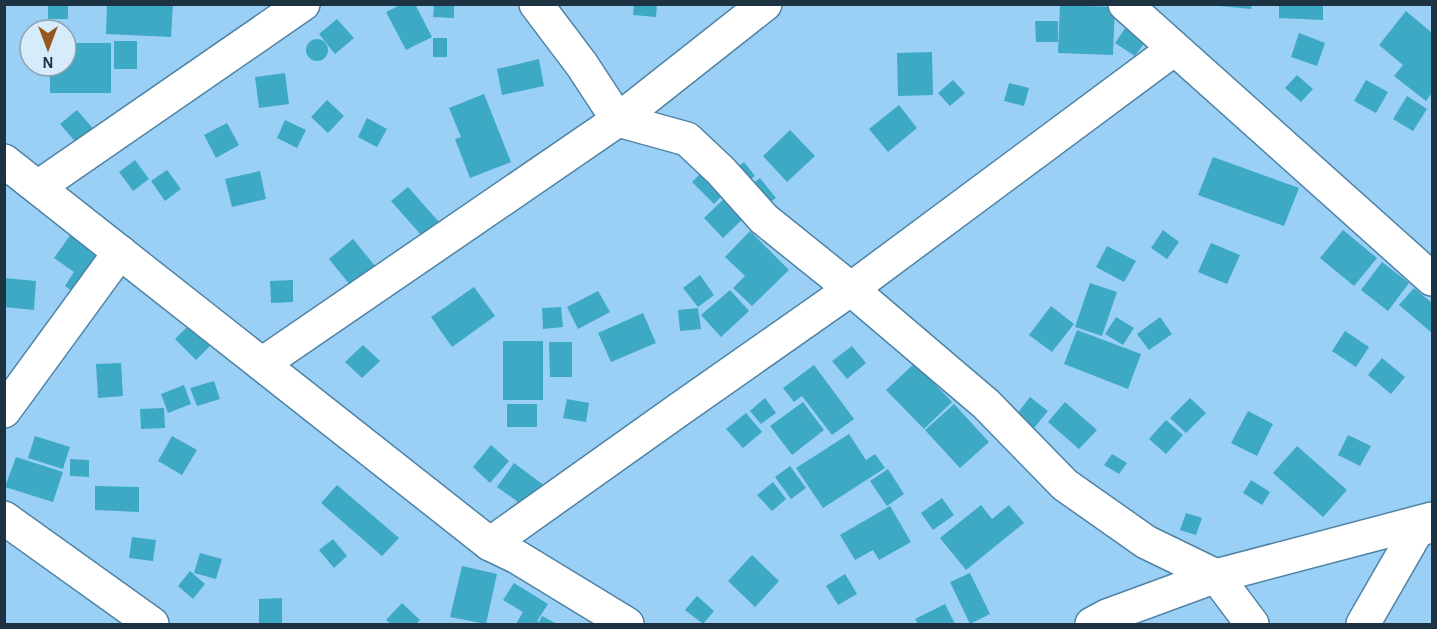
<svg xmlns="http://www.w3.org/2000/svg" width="1437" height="629" font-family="'Alegreya Sans',sans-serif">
	<rect width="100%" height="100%" fill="#9ad0f5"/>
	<g fill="#3da9c5">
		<rect x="48" y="4" width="20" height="15"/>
		<path d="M107,4H173L171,37L106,34Z"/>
		<path d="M402,4H415L432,37L406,50L386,12Z"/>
		<path d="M434,4H454V18L433,17Z"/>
		<path d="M634,4H657L656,17L633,15Z"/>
		<path d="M1220,4H1252L1251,9L1220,6Z"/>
		<path d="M1279,4H1323V20L1279,18Z"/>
		<path d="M1060,5L1115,7L1113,55L1058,53Z"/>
		<path d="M1406,11L1432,33V93L1426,101L1394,76L1403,65L1379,45Z"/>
		<path d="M337,19L354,38L335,54L319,34Z"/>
		<path d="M1035,21H1058V42H1036Z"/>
		<path d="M1128,24L1148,38L1135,56L1115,43Z"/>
		<path d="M1299,33L1325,43L1317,66L1291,57Z"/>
		<rect x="433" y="38" width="14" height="19"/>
		<circle cx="317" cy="50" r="11"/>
		<rect x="114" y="41" width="23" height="28"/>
		<path d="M66,43H111V93H50V66H66Z"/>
		<path d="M932,52L933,95L898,96L897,53Z"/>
		<path d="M539,59L544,86L502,95L497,69Z"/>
		<path d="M285,73L289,104L259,108L255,77Z"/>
		<path d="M1297,75L1313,89L1301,102L1285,88Z"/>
		<path d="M953,80L965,93L950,106L938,93Z"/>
		<path d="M1366,80L1388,92L1376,113L1354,101Z"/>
		<path d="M1009,83L1029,88L1024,106L1004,101Z"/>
		<path d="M484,94L511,162L470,178L455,139L461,137L449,108Z"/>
		<path d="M1407,96L1427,109L1413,131L1393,119Z"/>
		<path d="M327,100L344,116L328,133L311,117Z"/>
		<path d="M899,105L917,128L888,152L869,129Z"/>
		<path d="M77,110L96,132L79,146L60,124Z"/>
		<path d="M367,118L387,129L377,147L358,137Z"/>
		<path d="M285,120L306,130L297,148L277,138Z"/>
		<path d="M227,123L239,145L216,158L204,135Z"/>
		<path d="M790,130L815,156L787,182L763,156Z"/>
		<path d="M1213,157L1299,188L1284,226L1198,195Z"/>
		<path d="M135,160L149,179L133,191L119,172Z"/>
		<path d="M744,162L755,176L741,186L730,173Z"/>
		<path d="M710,164L732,186L714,204L692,182Z"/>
		<path d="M167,170L181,189L165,201L151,181Z"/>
		<path d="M260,171L266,199L232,207L225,179Z"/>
		<path d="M760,178L776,198L762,208L747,188Z"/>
		<path d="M408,187L439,222L422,236L391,201Z"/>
		<path d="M733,190L752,210L723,238L704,218Z"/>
		<path d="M1163,230L1179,242L1167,259L1151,248Z"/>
		<path d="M1343,230L1377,258L1354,286L1320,258Z"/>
		<path d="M750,231L789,270L752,306L733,288L745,276L725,257Z"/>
		<path d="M71,234L109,261L82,298L65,286L74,272L54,258Z"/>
		<path d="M353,239L375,266L351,286L329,259Z"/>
		<path d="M1211,243L1240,255L1227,284L1198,272Z"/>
		<path d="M1107,246L1136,261L1124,282L1096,267Z"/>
		<path d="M1382,262L1409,283L1388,311L1361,290Z"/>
		<path d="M700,275L714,295L698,307L683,288Z"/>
		<path d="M4,278L36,281L34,310L4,307Z"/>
		<path d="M293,280V302L271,303L270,281Z"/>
		<path d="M1090,283L1117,292L1102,336L1075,327Z"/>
		<path d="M474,287L495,316L452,347L431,317Z"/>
		<path d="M1414,288L1432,303V333L1399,305Z"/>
		<path d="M730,290L749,311L721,337L701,315Z"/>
		<path d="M598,291L610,312L578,329L567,307Z"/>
		<path d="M1051,306L1074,324L1052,352L1029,335Z"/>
		<path d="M561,307L563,327L543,329L542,308Z"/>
		<path d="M698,308L701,329L680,331L678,310Z"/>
		<path d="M643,313L656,343L611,362L598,333Z"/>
		<path d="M1116,317L1134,328L1123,345L1105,334Z"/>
		<path d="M1160,317L1172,334L1149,350L1137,334Z"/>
		<path d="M189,325L210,346L196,360L175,339Z"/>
		<path d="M1077,330L1141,354L1128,389L1064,364Z"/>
		<path d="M1345,331L1369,347L1356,367L1332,351Z"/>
		<rect x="503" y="341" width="40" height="59"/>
		<path d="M549,342H572V377H550Z"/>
		<path d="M363,345L380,361L362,378L345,362Z"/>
		<path d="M852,346L866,363L847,379L832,361Z"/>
		<path d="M1382,358L1405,377L1391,394L1368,375Z"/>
		<path d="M121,363L123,396L98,398L96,364Z"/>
		<path d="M915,363L952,402L924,429L886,390Z"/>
		<path d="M814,365L854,419L832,435L802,396L794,402L783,388Z"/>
		<path d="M214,381L220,399L197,406L190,388Z"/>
		<path d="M184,385L191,404L168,413L161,394Z"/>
		<path d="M1030,397L1048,411L1034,428L1016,415Z"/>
		<path d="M765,398L776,413L761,424L750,411Z"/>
		<path d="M1190,398L1206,413L1186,433L1170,418Z"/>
		<path d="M567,399L589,403L586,422L563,418Z"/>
		<path d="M803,402L824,430L792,455L770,426Z"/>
		<path d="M1065,402L1097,430L1079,449L1048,422Z"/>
		<rect x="507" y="404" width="30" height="23"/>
		<path d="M954,404L989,442L960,468L925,430Z"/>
		<path d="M164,408L165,428L141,429L140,409Z"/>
		<path d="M1248,411L1273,424L1257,456L1231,443Z"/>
		<path d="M746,413L762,432L743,448L726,429Z"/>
		<path d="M1166,420L1183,435L1166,454L1149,439Z"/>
		<path d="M849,434L866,460L875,454L885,468L823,508L796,468Z"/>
		<path d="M1348,435L1371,446L1360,466L1338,455Z"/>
		<path d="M35,436L70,447L63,469L28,458Z"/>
		<path d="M172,436L197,450L182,475L158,461Z"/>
		<path d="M491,445L509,461L490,483L473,467Z"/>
		<path d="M1297,446L1347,490L1323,517L1273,473Z"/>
		<path d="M1112,454L1127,463L1119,474L1104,465Z"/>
		<path d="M16,457L63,472L53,502L5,487Z"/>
		<path d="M70,459L89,460V477L70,476Z"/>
		<path d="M514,463L545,486L528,509L497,487Z"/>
		<path d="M790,466L806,488L791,499L775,477Z"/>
		<path d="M888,469L904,494L887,506L870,481Z"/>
		<path d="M1251,480L1270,492L1262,505L1243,493Z"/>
		<path d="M773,482L786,499L772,511L757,495Z"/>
		<path d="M337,485L399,538L382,556L321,503Z"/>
		<path d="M95,486L139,487V512L95,510Z"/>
		<path d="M942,498L954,515L933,530L921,513Z"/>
		<path d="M981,505L992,519L1009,505L1024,523L966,570L940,538Z"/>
		<path d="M890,506L911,542L879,560L873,550L855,560L840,535Z"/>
		<path d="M1186,513L1202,518L1196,535L1180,530Z"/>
		<path d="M132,537L156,540L153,561L129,558Z"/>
		<path d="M333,539L347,556L334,568L319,550Z"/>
		<path d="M200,553L222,559L216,579L194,573Z"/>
		<path d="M752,555L779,581L755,607L728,581Z"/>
		<path d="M462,566L497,574L486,624L450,617Z"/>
		<path d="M190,571L205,584L193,599L178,586Z"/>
		<path d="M970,573L990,614L970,624L950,582Z"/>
		<path d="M845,574L857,594L838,605L826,586Z"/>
		<path d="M514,583L548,604L537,621L539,622L542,616L557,624H516L523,612L503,600Z"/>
		<path d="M697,596L714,611L703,624L685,610Z"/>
		<path d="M282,598V624H259V599Z"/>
		<path d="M402,603L420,620L416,624H391L386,620Z"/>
		<path d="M945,604L955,624H918L915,619Z"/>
	</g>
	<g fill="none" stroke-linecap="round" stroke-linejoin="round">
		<defs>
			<g id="minor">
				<path d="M536,4L582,65L618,120L687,139L721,171L764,219L851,289L986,404L1065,485L1146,542L1216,576L1252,624"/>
				<path d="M1125,4L1432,279"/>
				<path d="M4,161L490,544L517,557L627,624"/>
				<path d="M38,187L303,4"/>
				<path d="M262,364L618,120L765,4"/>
				<path d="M4,411L120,252"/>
				<path d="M4,518L152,624"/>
				<path d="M490,544L677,411L851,289L1174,49"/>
				<path d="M1092,624L1107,616L1216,576L1432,519"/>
				<path d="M1363,624L1416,532L1432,524"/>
			</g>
		</defs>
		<use href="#minor" stroke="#4f83a5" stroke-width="36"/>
		<use href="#minor" stroke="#fff" stroke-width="33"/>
	</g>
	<rect width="1437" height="629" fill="none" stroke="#1d3342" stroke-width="12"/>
	<g transform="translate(48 48) rotate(180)"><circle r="28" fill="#d7ecfb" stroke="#8da2b1" stroke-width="1.5"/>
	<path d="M0-4.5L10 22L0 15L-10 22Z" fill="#95571d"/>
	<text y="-9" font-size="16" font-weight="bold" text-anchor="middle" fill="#1d3342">N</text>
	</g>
</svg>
